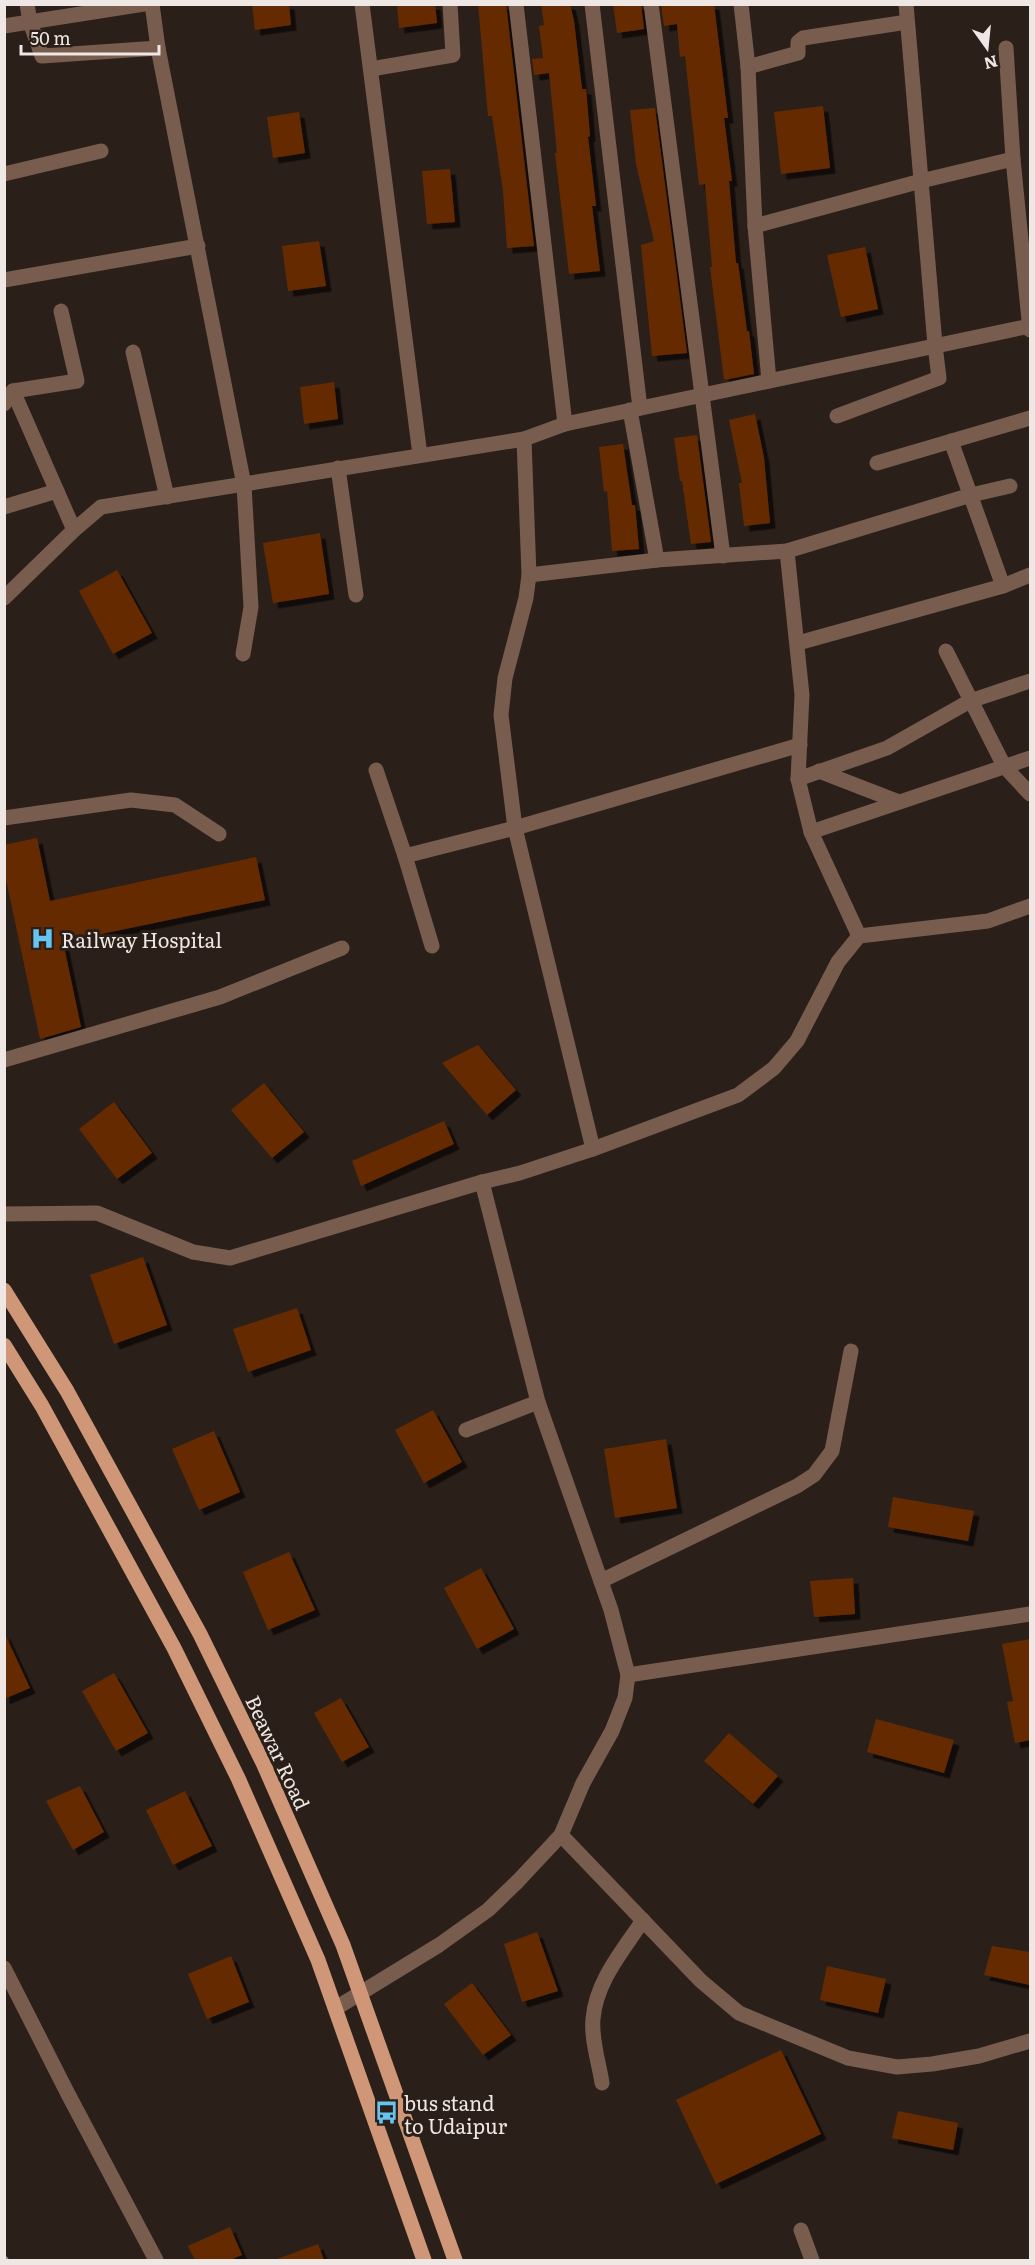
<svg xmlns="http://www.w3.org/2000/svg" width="1035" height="2265" font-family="Literata,serif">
	<defs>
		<filter id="shadow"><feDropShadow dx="5.5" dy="5.5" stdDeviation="0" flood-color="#0009"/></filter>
	</defs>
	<rect width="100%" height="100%" fill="#2a1f19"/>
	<g fill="#652c02" filter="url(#shadow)">
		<path d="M252,4H289L291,25L255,30Z"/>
		<path d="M397,4H435L437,23L399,28Z"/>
		<path d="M478,4H506L534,246L507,248L503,191L492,116H488Z"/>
		<path d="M541,4H570L574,21L582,89H586L590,136L588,137L596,206H592L600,271L569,274L555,153H557L549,73L534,75L532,59L543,58L539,26L544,25Z"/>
		<path d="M613,4H641L644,29L617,33Z"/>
		<path d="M661,4H714L728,118H724L732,181H729L736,263H738L747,331H749L754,374L724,380L710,267H712L705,184L699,185L685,56L680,57L677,24L664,26Z"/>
		<path d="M823,106L830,168L781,174L774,112Z"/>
		<path d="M655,108L687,353L652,356L641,245L654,241L636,164L630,110Z"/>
		<path d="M299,112L305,153L273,158L267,117Z"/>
		<path d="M450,169L455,222L427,224L422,171Z"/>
		<path d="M319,241L326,286L288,291L282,246Z"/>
		<path d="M865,247L878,309L841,317L827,255Z"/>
		<path d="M334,382L338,419L304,424L300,387Z"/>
		<path d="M755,414L764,458L770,523L744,526L739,483H742L729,420Z"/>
		<path d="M697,435L711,542L691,544L682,481H680L674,438Z"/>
		<path d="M623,444L632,505H635L639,549L612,551L607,491L604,492L599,447Z"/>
		<path d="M320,533L329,594L273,603L263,543Z"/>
		<path d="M117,570L152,633L113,654L79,591Z"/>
		<path d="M37,838L50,901L256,857L265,900L63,942L81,1027L40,1039L4,870V845Z"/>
		<path d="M478,1045L516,1090L487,1115L442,1063Z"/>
		<path d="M264,1083L304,1132L272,1158L231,1110Z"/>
		<path d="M114,1102L152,1153L117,1179L79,1129Z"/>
		<path d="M444,1121L454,1144L361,1186L352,1161Z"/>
		<path d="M143,1257L167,1325L114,1344L90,1275Z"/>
		<path d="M297,1308L311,1350L248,1372L233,1329Z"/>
		<path d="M433,1410L462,1462L424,1483L395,1430Z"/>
		<path d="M214,1431L240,1492L199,1510L172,1449Z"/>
		<path d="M666,1439L677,1508L615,1518L604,1449Z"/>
		<path d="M893,1497L974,1511L968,1541L888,1527Z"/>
		<path d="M289,1552L315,1610L268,1630L243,1572Z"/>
		<path d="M481,1568L514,1629L477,1649L444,1588Z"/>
		<path d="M853,1578L855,1614L814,1617L810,1581Z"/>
		<path d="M4,1632L30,1688L4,1699Z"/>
		<path d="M1030,1639V1740L1015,1743L1007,1702L1013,1701L1002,1644Z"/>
		<path d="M114,1673L148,1733L116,1751L82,1691Z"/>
		<path d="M341,1698L369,1747L342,1762L314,1713Z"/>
		<path d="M876,1719L954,1740L944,1773L867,1752Z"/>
		<path d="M729,1733L778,1776L753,1804L704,1761Z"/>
		<path d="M80,1786L104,1832L73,1850L46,1801Z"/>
		<path d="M185,1791L212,1846L173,1865L146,1810Z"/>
		<path d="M537,1932L558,1991L522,2002L504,1944Z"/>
		<path d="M992,1946L1030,1952V1985L984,1975Z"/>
		<path d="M231,1956L249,2002L207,2019L188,1974Z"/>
		<path d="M827,1966L886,1979L878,2013L820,2000Z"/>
		<path d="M472,1983L511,2035L483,2055L444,2004Z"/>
		<path d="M781,2050L821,2134L716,2184L676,2100Z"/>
		<path d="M898,2111L958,2123L953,2150L892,2138Z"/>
		<path d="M230,2227L242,2255L230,2260H195L188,2246Z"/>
		<path d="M318,2244L324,2260H277V2259Z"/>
	</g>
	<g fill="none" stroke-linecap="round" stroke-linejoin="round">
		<g stroke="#785c4d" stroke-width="15">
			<path d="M27,4L30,22L42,56L158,48"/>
			<path d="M152,4L158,48L244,485L251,607L243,654"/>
			<path d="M362,4L420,455"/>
			<path d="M516,4L565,424"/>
			<path d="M592,4L640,408"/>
			<path d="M651,4L723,556"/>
			<path d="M741,4L748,67L755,226L769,381"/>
			<path d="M4,26L144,4"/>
			<path d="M1006,48L1013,159L1030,330"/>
			<path d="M748,67L798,53V42L803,38L907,22"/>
			<path d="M371,69L453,55L450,4"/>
			<path d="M4,174L101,151"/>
			<path d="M755,226L921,181L1013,159"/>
			<path d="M4,280L198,246"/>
			<path d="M133,352L167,497"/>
			<path d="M13,391L77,381L61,311"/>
			<path d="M4,404L13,391L74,530"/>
			<path d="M630,410L657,560"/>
			<path d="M837,416L939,378L935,345L906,4"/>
			<path d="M524,439L529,575L526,598L505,678L501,715L515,828L593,1149"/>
			<path d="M951,441L1003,586"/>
			<path d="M877,463L1030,418"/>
			<path d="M338,468L356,595"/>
			<path d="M4,507L57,491"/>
			<path d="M787,551L802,695L798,779L811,832L859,936"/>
			<path d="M529,575L657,560L787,551L971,495L1010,486"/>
			<path d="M4,598L74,530L101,507L524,439L565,424L1030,326"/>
			<path d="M798,643L1003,586L1030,575"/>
			<path d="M946,651L1004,766L1030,794"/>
			<path d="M376,770L405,856L432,946"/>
			<path d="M819,771L899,802"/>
			<path d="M798,779L887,748L970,701L1030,681"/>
			<path d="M4,818L131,800L175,805L219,834"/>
			<path d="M811,832L1030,758"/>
			<path d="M405,856L515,828L800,745"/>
			<path d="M4,1060L220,997L342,948"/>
			<path d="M482,1182L520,1173L593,1149L738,1095L774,1068L797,1041L838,962L859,936L988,921L1030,906"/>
			<path d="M4,1214L97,1213L193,1252L230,1258L482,1182L538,1402L611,1610L628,1675"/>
			<path d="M466,1430L538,1402"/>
			<path d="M601,1581L797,1486L814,1475L832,1451L851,1351"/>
			<path d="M561,1835L701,1981L739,2013L848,2058L897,2067L932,2064L979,2056L1030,2041"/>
			<path d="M4,1968L68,2094L156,2260"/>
			<path d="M336,2008L439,1945L488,1910L518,1881L561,1835L583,1783L612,1731L625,1698L628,1675L1030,1614"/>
			<path d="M602,2083C599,2063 591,2039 593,2019C596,1981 623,1951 643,1920"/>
			<path d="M801,2230L812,2260"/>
		</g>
		<g stroke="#cf9777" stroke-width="15">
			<path d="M4,1290L67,1391L200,1634L264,1765L343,1945L455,2260"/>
			<path d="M4,1345L42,1406L174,1648L238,1778L318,1960L424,2260"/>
		</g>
		<defs>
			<path id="rail" d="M4,2259L5,2260"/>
		</defs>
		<use href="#rail" stroke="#a59b97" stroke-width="7"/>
		<use href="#rail" stroke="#2a1f19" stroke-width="4.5" stroke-dasharray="14" stroke-linecap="butt"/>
	</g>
	<defs>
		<symbol id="hospital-bare" viewBox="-9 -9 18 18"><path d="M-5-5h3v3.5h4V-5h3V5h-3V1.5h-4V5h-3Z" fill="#66c4ef" stroke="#2a1f19" stroke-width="2.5" paint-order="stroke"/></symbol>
		<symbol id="bus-bare" viewBox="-9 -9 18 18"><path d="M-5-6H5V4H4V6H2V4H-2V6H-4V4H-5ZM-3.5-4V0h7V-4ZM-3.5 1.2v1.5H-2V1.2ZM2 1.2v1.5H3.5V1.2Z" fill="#66c4ef" stroke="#2a1f19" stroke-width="2.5" paint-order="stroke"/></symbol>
	</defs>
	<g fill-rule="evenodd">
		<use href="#hospital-bare" x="26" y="922" width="33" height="33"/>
		<use href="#bus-bare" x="370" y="2096" width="33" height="33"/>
	</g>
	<g text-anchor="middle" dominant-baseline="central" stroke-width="6" stroke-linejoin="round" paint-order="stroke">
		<g font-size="20" fill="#efe7e3" stroke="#2a1f19" text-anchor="start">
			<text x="61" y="939">Railway Hospital</text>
			<text x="404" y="2102">bus stand<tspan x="404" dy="23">to Udaipur</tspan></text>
		</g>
		<g font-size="20" fill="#efe7e3" stroke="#2a1f19">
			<text transform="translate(279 1752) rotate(65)">Beawar Road</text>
		</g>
	</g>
	<rect width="1035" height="2265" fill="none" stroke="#efe7e3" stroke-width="12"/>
	<g transform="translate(987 48) rotate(165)" stroke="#2a1f19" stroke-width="4.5" paint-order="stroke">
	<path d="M0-4.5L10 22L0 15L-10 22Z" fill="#efe7e3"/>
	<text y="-9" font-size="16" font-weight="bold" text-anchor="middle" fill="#efe7e3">N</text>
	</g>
	<path d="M21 45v9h138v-9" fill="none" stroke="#efe7e3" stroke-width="3"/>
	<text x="30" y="45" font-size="18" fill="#efe7e3" stroke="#2a1f19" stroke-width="4.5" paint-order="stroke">50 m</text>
</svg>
